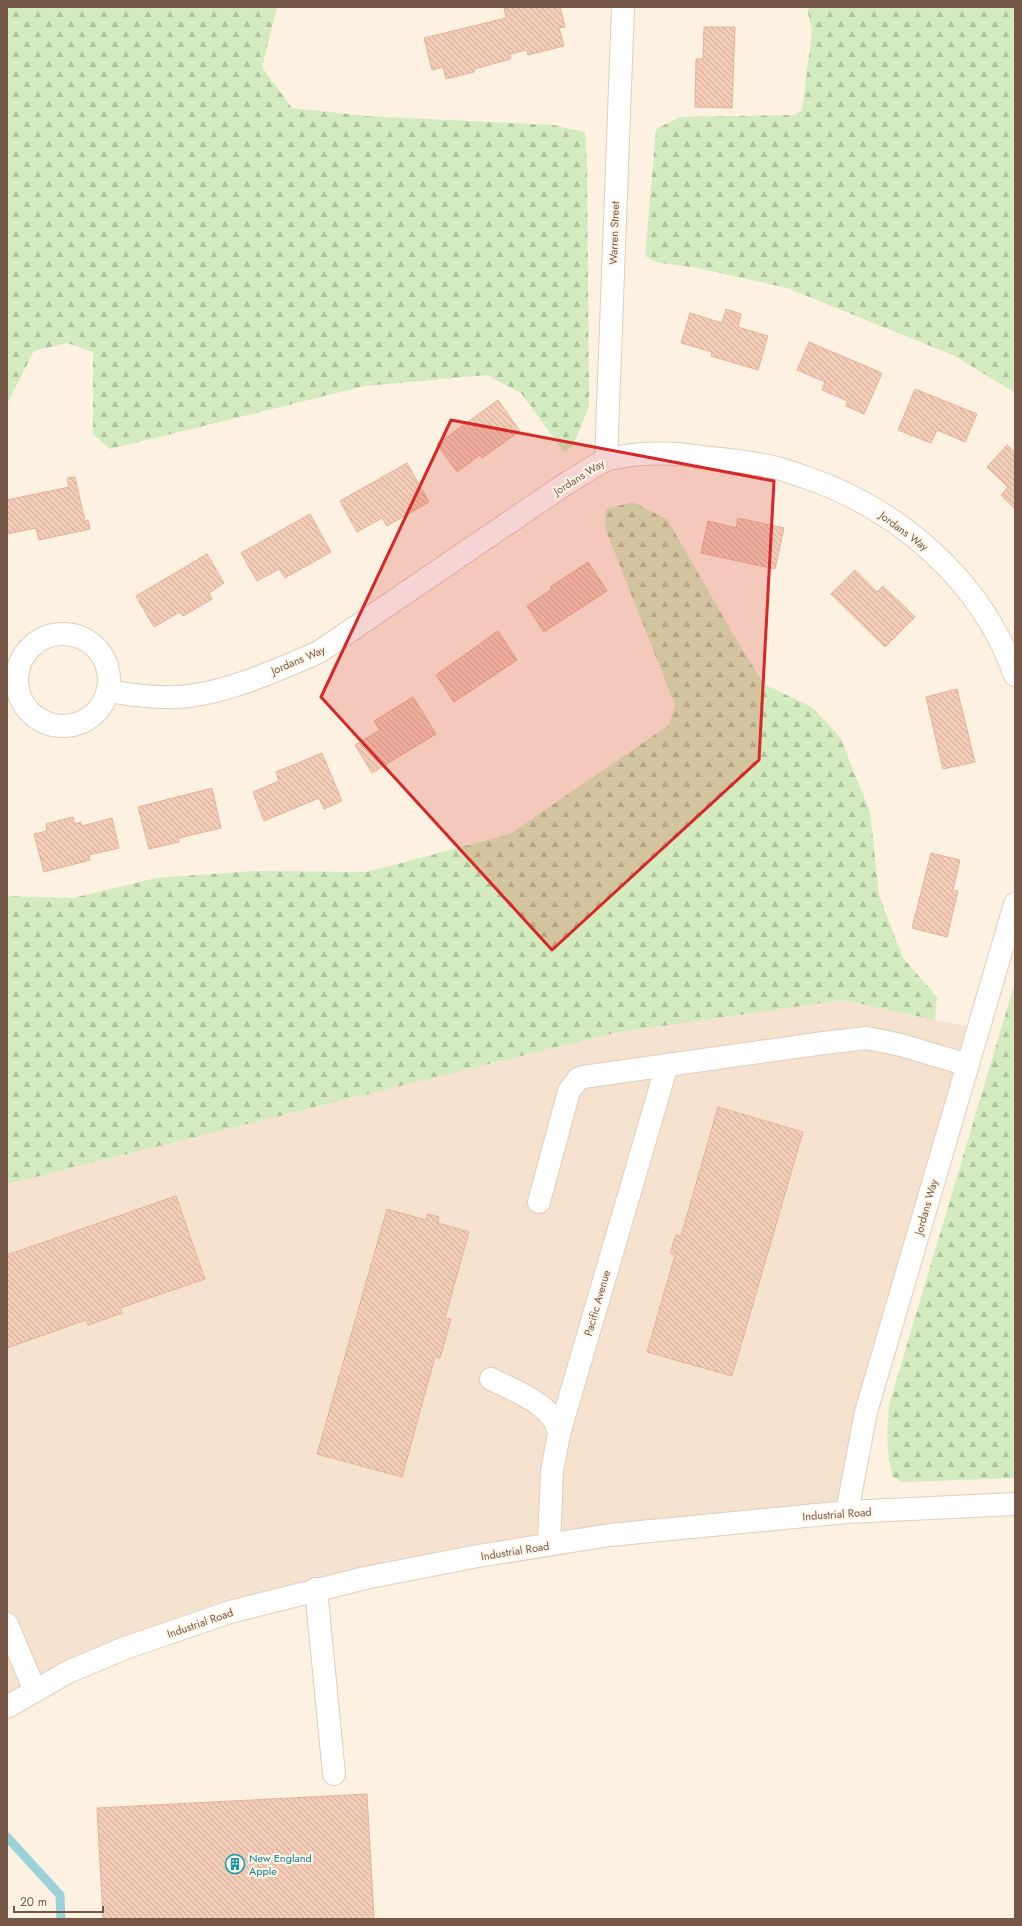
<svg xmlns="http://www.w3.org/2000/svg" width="1022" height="1926" font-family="Jost,sans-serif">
	<defs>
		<pattern id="forest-firs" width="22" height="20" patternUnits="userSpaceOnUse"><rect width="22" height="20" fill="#d3ebbf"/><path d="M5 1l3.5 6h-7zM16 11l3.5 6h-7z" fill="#b0c19d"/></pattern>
		<pattern id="building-back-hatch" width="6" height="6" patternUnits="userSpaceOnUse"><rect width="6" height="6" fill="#f4cdb8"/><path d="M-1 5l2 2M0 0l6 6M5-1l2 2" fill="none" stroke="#caa997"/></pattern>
	</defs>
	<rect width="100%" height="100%" fill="#fdf1e1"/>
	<path fill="#f5e3cf" d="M843,1000L978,1029L847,1512L661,1530L230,1612L7,1707V1184L614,1033Z"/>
	<g fill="url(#forest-firs)">
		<path d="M7,7H277L262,67L292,108L366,116L553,125L585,132L587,164L589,406L573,446L564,452L521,393L487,375L365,386L110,449L93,434V352L67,343L34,351L7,404Z"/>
		<path d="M807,7H1015V393L955,356L787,288L698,268L655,262L645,256L656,129L680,117L795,115L802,110L812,32Z"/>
		<path d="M633,502L667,519L737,641L764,684L813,708L840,737L870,812L879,895L903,958L937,997L935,1020L843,1000L614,1033L7,1184V896L73,898L156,878L254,871L367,872L510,834L669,725L675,705L605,528L606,509Z"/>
		<path d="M1015,982V1478L903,1482L893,1477C886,1454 887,1429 889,1405Z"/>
	</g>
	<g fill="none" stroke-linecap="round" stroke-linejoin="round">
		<path stroke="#9bd2d9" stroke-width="9" d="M7,1837L60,1895L61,1919"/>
	</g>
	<g fill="url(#building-back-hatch)" stroke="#e7b397">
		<path d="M504,7H560L565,27L559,28L564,46L528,55L527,50L510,54L511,59L474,69V72L446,79L443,67L432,70L424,38L506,18Z"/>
		<path d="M704,27H735L732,108L695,107L696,59H703Z"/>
		<path d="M726,309L741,314L738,327L768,336L758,370L711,356L712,352L681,343L690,313L722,323Z"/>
		<path d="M809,342L882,373L864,414L846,406L848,401L822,390L825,382L797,370Z"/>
		<path d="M915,389L977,414L965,442L937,430L931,443L898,430Z"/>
		<path d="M498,400L520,431L482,458L480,455L457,472L437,444Z"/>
		<path d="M1007,445L1015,452V509L1001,495L1008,487L987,467Z"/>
		<path d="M407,463L429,502L387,526L382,518L357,532L340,501Z"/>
		<path d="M75,477L85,521L88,520L90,529L39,540L36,528L7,534V500L69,487L67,478Z"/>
		<path d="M310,514L331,552L285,578L279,569L257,581L241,553Z"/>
		<path d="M738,518L784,528L775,569L701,553L708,521L736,528Z"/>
		<path d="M207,554L224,583L209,593L212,599L183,616L180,612L154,627L136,596Z"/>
		<path d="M588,562L607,591L544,632L527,606L552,589L550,587Z"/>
		<path d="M855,570L877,592L883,586L915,617L885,647L831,594Z"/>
		<path d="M498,631L517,660L454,702L436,675Z"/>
		<path d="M957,689L975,762L943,769L926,697Z"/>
		<path d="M413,697L436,734L372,773L355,745L380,730L374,721Z"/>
		<path d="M322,753L342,801L324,809L319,798L264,821L253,792L279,781L276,772Z"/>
		<path d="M212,788L221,828L179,838V842L149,849L138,807Z"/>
		<path d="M73,817L75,824L81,822L82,826L112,818L119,848L89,855L90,860L44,872L34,834L47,831L46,824Z"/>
		<path d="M931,853L960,860L953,890L958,891L947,937L912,928Z"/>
		<path d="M718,1107L803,1132L732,1376L647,1352L675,1255L670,1253L676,1235L681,1236Z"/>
		<path d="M176,1196L205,1279L120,1308L122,1313L88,1325L86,1320L7,1348V1255Z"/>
		<path d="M387,1209L426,1220L427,1214L439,1217L438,1223L469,1232L445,1318L451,1319L440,1358L435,1357L402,1477L317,1454Z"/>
		<path d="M367,1794L374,1919H103L97,1808Z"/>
	</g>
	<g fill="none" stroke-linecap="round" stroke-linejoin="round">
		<defs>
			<g id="minor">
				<path d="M606,460L623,7"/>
				<circle cx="63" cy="680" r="46"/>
				<path d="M108,691C131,695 154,698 177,697C222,695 278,670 319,652L564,485C578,477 591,467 606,460C610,458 616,458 620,457C651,451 680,453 710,458C731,460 752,462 773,467C784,469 794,474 805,477C899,509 981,580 1015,675"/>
				<path d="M539,1202L569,1091L578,1079L583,1077L824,1043L867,1038L901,1045L968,1065"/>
				<path d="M491,1379C513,1390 557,1406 559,1434"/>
				<path d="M847,1512L866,1412L1015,904"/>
				<path d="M549,1545L552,1471L559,1434L667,1065"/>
				<path d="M316,1589L334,1774"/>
				<path d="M7,1624L35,1691"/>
				<path d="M7,1707L68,1672L125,1648L230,1612L365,1578L478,1556L610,1535L847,1512L1015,1504"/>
			</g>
		</defs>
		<use href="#minor" stroke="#e2cdbd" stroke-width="24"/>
		<use href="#minor" stroke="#fff" stroke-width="22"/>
	</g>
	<path fill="#d62828" fill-opacity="0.2" stroke="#d62828" stroke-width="3" stroke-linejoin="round" d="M451,420L774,481L759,760L552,950L321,697Z"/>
	<defs>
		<symbol id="building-ring" viewBox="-11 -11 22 22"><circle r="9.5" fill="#fff5e8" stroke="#0f9aa8" stroke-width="1.5"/><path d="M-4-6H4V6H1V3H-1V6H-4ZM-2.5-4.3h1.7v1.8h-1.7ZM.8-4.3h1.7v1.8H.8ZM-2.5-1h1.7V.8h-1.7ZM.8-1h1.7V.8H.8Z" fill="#0f9aa8"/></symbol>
	</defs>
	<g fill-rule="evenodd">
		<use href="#building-ring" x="224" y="1853" width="22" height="22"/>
	</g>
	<g text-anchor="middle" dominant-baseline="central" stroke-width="4" stroke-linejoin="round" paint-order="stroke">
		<g font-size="11" fill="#755647" stroke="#fff5e8">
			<text transform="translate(614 233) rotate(-88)">Warren Street</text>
			<text transform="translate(579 477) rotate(-32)">Jordans Way</text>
			<text transform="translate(904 531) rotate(37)">Jordans Way</text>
			<text transform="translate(298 660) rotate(-23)">Jordans Way</text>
			<text transform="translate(926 1207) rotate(-74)">Jordans Way</text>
			<text transform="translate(597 1303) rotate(-74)">Pacific Avenue</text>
			<text transform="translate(837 1514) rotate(-4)">Industrial Road</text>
			<text transform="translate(515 1551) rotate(-9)">Industrial Road</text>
			<text transform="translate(200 1623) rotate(-19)">Industrial Road</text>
		</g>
		<g font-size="11" fill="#0d838f" stroke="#fff5e8" text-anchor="start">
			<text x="249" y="1858">New England<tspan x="249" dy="13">Apple</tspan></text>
		</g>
	</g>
	<rect width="1022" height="1926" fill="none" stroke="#755647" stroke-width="16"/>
	<path d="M14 1906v6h89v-6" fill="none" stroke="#755647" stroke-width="2"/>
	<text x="20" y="1906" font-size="12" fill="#755647" stroke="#fff5e8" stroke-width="3" paint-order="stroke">20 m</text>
</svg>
